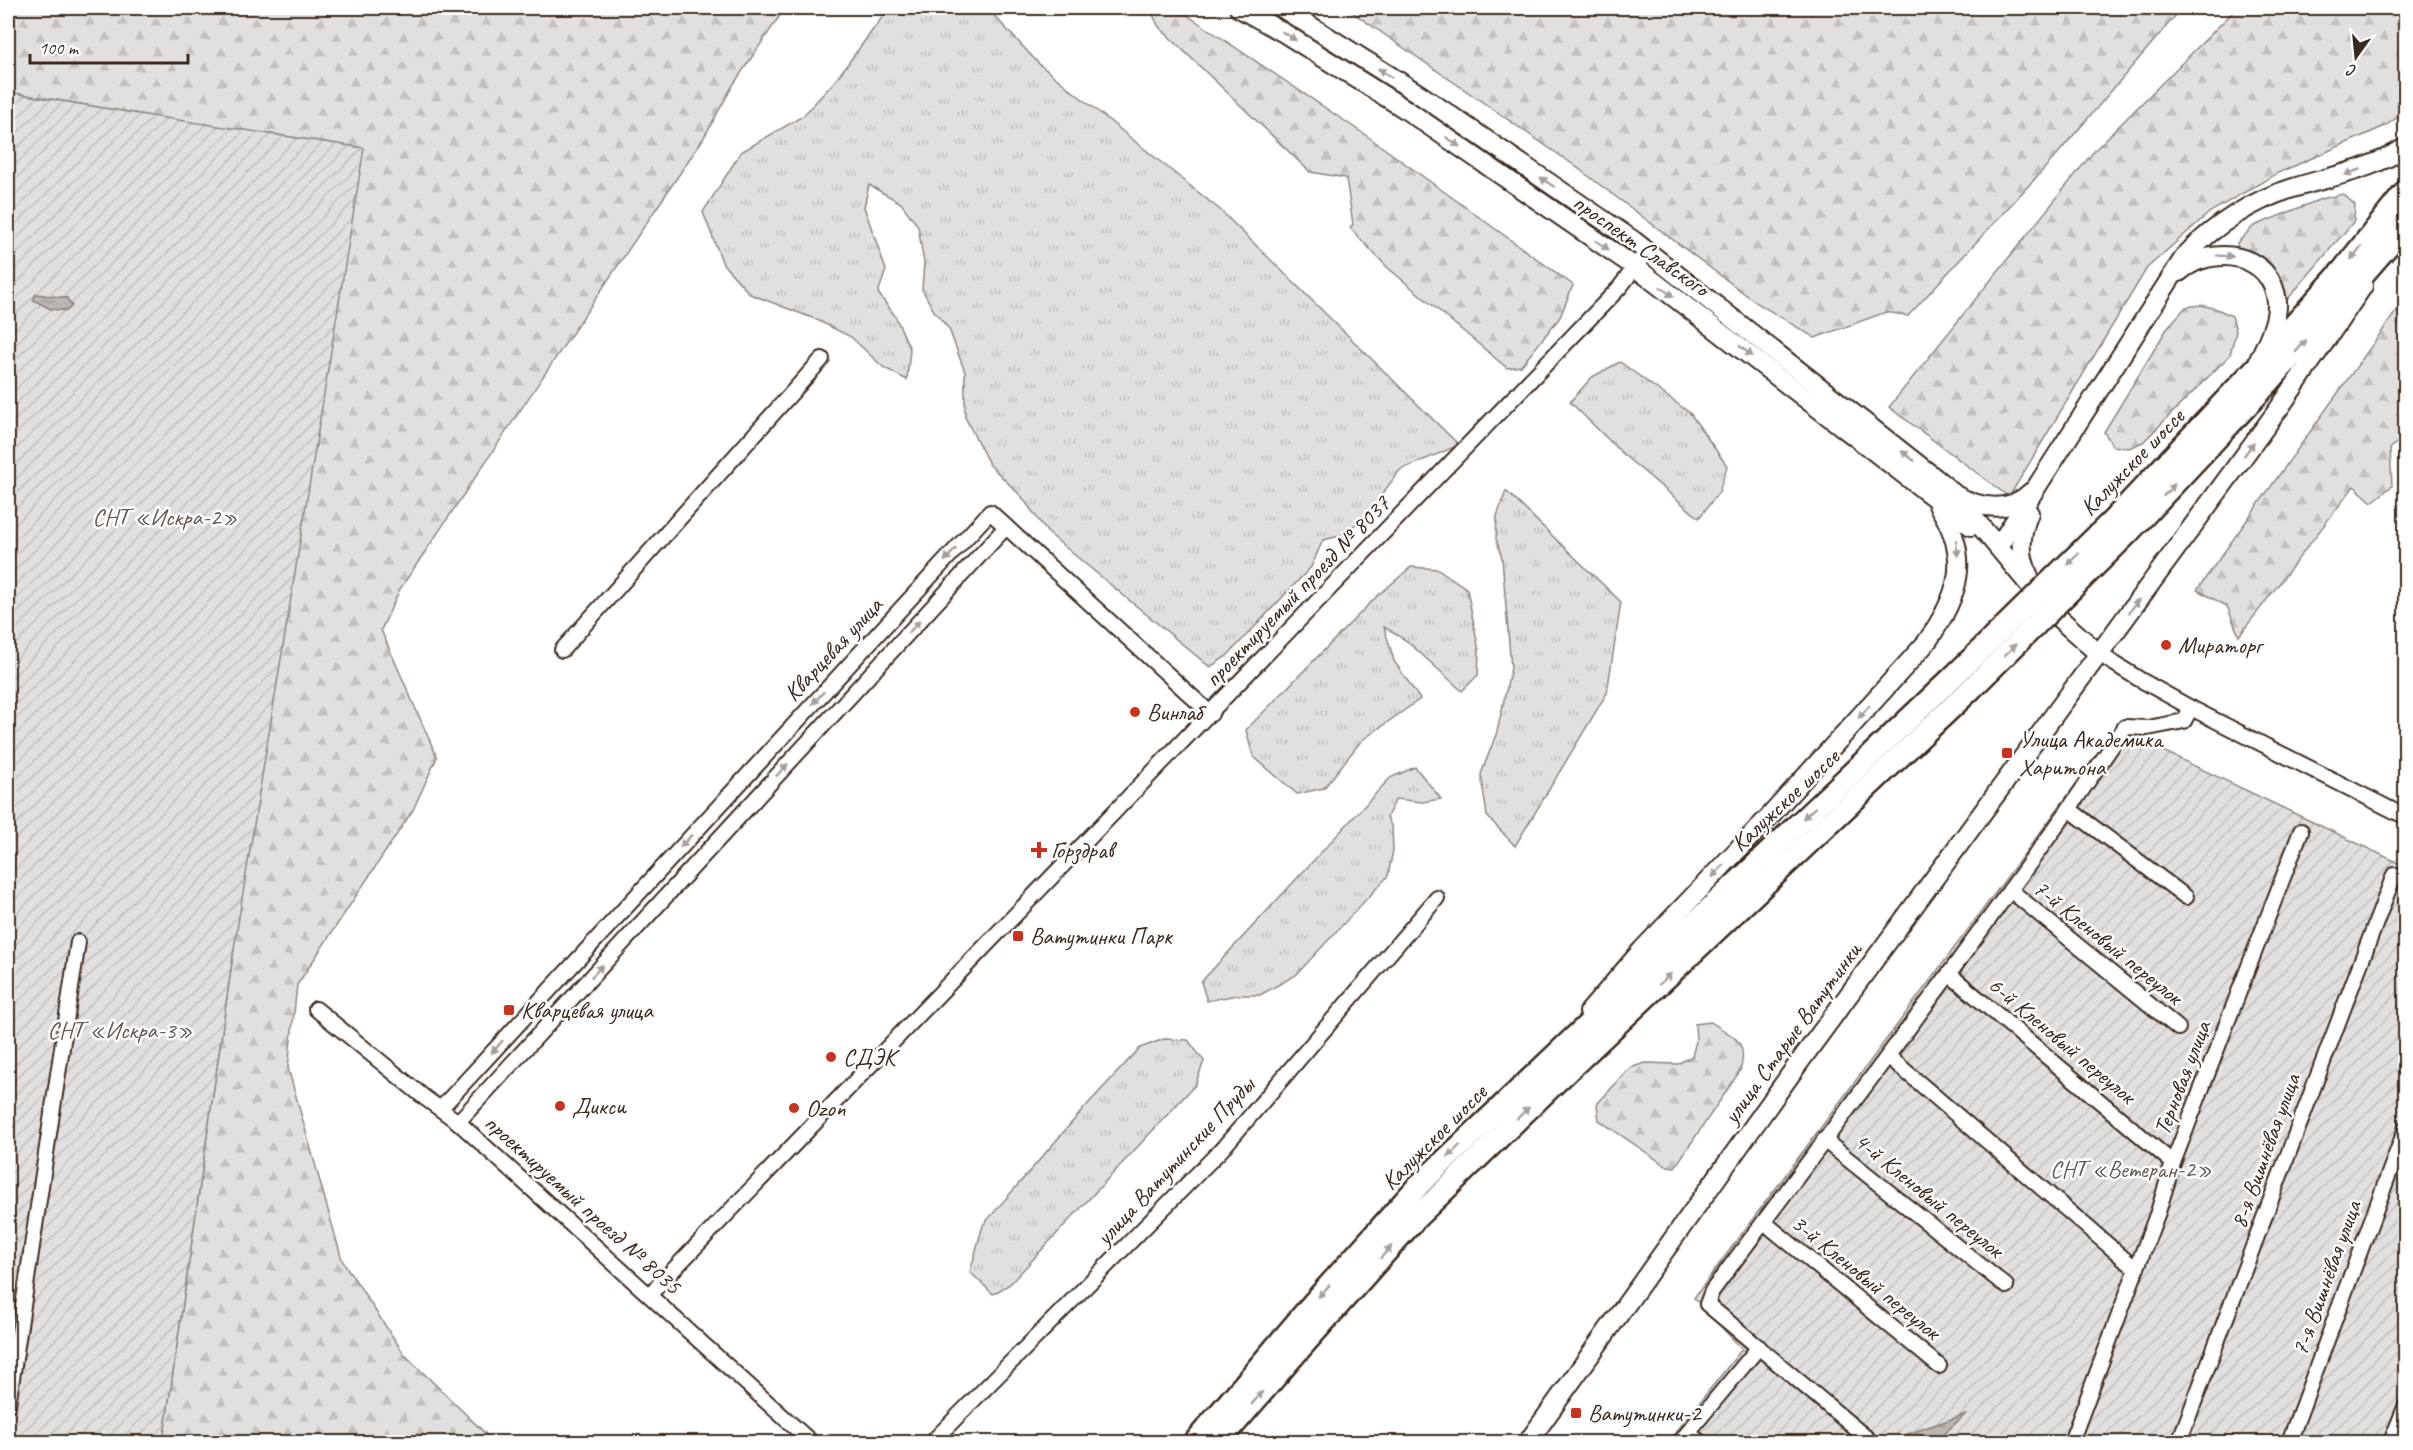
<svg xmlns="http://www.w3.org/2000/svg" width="2413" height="1450" font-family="Caveat,sans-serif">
	<defs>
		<pattern id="grass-tufts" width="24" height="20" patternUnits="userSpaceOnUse" patternTransform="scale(1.5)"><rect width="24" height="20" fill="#e2e0de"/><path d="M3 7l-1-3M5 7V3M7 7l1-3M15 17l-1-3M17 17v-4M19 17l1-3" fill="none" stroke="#c3c0be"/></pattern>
		<pattern id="forest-firs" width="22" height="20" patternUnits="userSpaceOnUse" patternTransform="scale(1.5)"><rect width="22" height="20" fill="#e2e0de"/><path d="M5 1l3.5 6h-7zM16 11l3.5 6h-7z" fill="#c3c0be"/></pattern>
		<pattern id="garden-furrows" width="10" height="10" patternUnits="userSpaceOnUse" patternTransform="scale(1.5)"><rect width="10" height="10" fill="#e2e0de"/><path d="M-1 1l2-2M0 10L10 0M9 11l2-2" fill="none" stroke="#c3c0be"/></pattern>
		<pattern id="water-ripples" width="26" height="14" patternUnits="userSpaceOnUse" patternTransform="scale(1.5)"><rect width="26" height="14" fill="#bcb6b3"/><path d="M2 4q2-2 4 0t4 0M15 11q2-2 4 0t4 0" fill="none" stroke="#9a9491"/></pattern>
	</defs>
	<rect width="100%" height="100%" fill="#fff"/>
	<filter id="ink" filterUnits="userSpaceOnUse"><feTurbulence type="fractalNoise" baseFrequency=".0167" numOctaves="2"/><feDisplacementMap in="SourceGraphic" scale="12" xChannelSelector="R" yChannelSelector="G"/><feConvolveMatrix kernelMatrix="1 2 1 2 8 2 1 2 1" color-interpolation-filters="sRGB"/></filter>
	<g filter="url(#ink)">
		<g fill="url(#grass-tufts)" stroke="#8e857e" stroke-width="1.5">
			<path d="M889,8H987L1039,64L1219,209L1459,445L1400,470L1365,517L1340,536L1323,540L1311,567L1227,656L1210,667L1047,532L1022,497L989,464L965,417V372L949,329L934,311L922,289L924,263L918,226L901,203L869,185L864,207L886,270L878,293L895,316L910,349L907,380L883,367L851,337L815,319L750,294L723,264L703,212L741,152L803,116L835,81Z"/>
			<path d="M1252,8H1267L1291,21L1413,98L1624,243L1619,250Z"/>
			<path d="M1620,362L1690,413L1727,466L1719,492L1699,518L1625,456L1570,402L1592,377Z"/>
			<path d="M1506,491L1621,602L1607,693L1515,846L1487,816L1481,774L1497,732L1511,668L1502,558L1496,539L1497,516Z"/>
			<path d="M1411,567L1438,569L1467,589L1479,651L1478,675L1462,691L1407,641L1384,627L1394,661L1420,699L1361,741L1324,788L1297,794L1253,756L1246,730L1373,600Z"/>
			<path d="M1415,767L1441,799L1422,802L1396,799L1387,817L1392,828L1393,850L1388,876L1296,975L1260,995H1237L1207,1001L1201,982L1390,778Z"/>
			<path d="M1164,1039L1188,1040L1204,1061L1195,1085L1010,1284L993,1294L970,1272L983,1225L1087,1105L1140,1048Z"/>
		</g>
		<g fill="url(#forest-firs)" stroke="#8e857e" stroke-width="1.5">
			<path d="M8,8H785L733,85L703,139L400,589L381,630L437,757L413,810L297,985L288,1068L342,1260L404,1354L494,1442H163L234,948L145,115L8,92Z"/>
			<path d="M1346,8H2182L2055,157L1908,316L1886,312L1815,338L1757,303L1571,163Z"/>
			<path d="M2237,8H2405V112L2385,126L2278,173L2210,212L2147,268L2009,497L1889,407L2095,150Z"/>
			<path d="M1152,13H1184L1367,136L1573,285L1560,317L1521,366L1507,368L1387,267L1350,228L1353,224L1346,178L1310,172L1159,27Z"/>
			<path d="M2343,194L2355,205L2354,221L2287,300L2282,280L2272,268L2238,251L2237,243L2254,226L2321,199Z"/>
			<path d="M2405,299V434L2390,449L2392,486L2372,502L2354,486L2239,636L2227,606L2197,590Z"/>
			<path d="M2201,305L2217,309L2232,316L2236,331L2230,355L2143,442L2129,448L2113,446L2104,432L2168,327L2186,307Z"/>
			<path d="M1711,1022C1734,1038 1749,1040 1740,1071L1675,1167L1666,1166L1599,1120L1597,1104L1630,1068L1645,1063L1678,1064L1692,1056L1696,1041L1695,1024Z"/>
		</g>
		<g fill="url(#garden-furrows)" stroke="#8e857e" stroke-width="1.5">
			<path d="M8,92L145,115L364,148L234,948L163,1442H8Z"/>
			<path d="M2117,729L2405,866V1442H1668L1742,1349L1694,1298Z"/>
		</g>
		<g fill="url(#water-ripples)" stroke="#887e77" stroke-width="1.5">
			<path d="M36,294L67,298L72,306L67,311L51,309L33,300Z"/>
			<path d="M1966,1414L1940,1437L1933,1440V1442H1896L1902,1436Z"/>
		</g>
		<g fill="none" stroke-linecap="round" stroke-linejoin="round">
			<defs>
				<g id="minor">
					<path d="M562,650L822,359"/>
					<path d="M2099,654L2139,679L2191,708L2406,817"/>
					<path d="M2069,809L2186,897"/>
					<path d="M2010,890L2178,1028"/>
					<path d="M1949,974L2173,1163"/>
					<path d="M316,1009L425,1098L458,1122L811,1442"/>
					<path d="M1889,1057L2136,1269"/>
					<path d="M441,1108L990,512L1211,714"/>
					<path d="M458,1122L1006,527"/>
					<path d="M1824,1140L2006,1286"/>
					<path d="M1765,1223L1939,1366"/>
					<path d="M650,1294L1620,287L1647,251"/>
					<path d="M8,1405L78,942"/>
					<path d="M1688,1433L1700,1442"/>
					<path d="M1869,1440L1707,1304L1712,1291L1949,974L2069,809L2125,727L2148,728L2184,721L2191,708"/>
					<path d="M932,1442L1222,1149L1437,898"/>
					<path d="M1680,1442L1759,1347"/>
					<path d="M2071,1442L2158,1212L2173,1163L2301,831"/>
					<path d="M2179,1442L2394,875"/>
					<path d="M2289,1442L2406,1128"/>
					<path d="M2391,1442L2406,1405"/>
				</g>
				<g id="major">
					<path d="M1239,8L1284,33L1405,109L1635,267L1971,526"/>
					<path d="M1282,8L1419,94L1634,241L1935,478L1953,493L2051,611L2099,654"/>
					<path d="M2179,272C2212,244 2272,252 2277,302C2278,323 2267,341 2259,360"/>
					<path d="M1957,496C1981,509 2010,513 2031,492"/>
					<path d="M2029,513C2019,537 2019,555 2030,579"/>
					<path d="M1998,547L2185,256C2214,225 2253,200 2293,188C2332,176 2371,170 2406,147"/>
					<path d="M1589,1012L1642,950L1769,817L1926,643C1960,595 1972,557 1938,505"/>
					<path d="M1528,1442L1798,1064L2280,407L2363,286"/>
				</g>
				<g id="highway">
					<path d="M2115,518L2254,370L2342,271L2406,191"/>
					<path d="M2129,532L2270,381L2406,225"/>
					<path d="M1195,1442L1314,1302L1419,1185L1954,676"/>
					<path d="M1219,1442L1290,1360L1416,1218L1555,1083L1969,691"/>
				</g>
			</defs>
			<use href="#minor" stroke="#3b2a1e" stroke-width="18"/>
			<use href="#major" stroke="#3b2a1e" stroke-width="22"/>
			<use href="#highway" stroke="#3b2a1e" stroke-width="26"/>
			<use href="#minor" stroke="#fff" stroke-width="14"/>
			<use href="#major" stroke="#fff" stroke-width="18"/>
			<use href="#highway" stroke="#fff" stroke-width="21"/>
			<defs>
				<g id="highway-bridge">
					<path d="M1954,676L2115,518"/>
					<path d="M1969,691L2129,532"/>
				</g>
			</defs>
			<use href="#highway-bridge" stroke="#3b2a1e" stroke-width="26" stroke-linecap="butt"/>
			<use href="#highway-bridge" stroke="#fff" stroke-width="21"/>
		</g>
		<defs><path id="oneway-solid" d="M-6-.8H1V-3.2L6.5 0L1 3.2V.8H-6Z" transform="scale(1.5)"/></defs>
		<g fill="#a79f9a">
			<use href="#oneway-solid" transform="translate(1289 36) rotate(32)"/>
			<use href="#oneway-solid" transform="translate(1385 73) rotate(-147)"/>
			<use href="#oneway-solid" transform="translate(1453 142) rotate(35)"/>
			<use href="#oneway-solid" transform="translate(2353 172) rotate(161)"/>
			<use href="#oneway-solid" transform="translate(1547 182) rotate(-146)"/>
			<use href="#oneway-solid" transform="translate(1602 245) rotate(34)"/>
			<use href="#oneway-solid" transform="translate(2356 253) rotate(128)"/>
			<use href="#oneway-solid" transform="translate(2225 256) rotate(4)"/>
			<use href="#oneway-solid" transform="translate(1667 292) rotate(37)"/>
			<use href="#oneway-solid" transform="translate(2301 346) rotate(-49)"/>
			<use href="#oneway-solid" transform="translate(1746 351) rotate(38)"/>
			<use href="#oneway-solid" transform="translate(2249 449) rotate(-54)"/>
			<use href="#oneway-solid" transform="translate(1908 456) rotate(-142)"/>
			<use href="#oneway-solid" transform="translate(2169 490) rotate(-47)"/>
			<use href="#oneway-solid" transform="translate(1957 548) rotate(84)"/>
			<use href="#oneway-solid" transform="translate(950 555) rotate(133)"/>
			<use href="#oneway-solid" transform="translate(2073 559) rotate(135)"/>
			<use href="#oneway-solid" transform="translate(2134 606) rotate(-54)"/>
			<use href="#oneway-solid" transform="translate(914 627) rotate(-47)"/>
			<use href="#oneway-solid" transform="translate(2010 650) rotate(-45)"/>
			<use href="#oneway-solid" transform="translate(818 698) rotate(133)"/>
			<use href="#oneway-solid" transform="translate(1864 712) rotate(132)"/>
			<use href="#oneway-solid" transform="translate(782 770) rotate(-47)"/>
			<use href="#oneway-solid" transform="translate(1809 813) rotate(137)"/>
			<use href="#oneway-solid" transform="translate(686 841) rotate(133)"/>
			<use href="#oneway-solid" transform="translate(1718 871) rotate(133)"/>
			<use href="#oneway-solid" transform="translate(597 971) rotate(-47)"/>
			<use href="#oneway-solid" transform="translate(1665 979) rotate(-43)"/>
			<use href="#oneway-solid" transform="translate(497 1047) rotate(132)"/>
			<use href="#oneway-solid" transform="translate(1523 1113) rotate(-44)"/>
			<use href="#oneway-solid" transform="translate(1454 1151) rotate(136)"/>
			<use href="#oneway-solid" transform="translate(1386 1252) rotate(-48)"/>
			<use href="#oneway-solid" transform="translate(1324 1291) rotate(132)"/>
			<use href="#oneway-solid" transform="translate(1257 1398) rotate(-50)"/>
		</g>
	</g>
	<g fill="#c8321e" stroke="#fff" stroke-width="2">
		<circle cx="2166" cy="645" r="6"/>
		<circle cx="1135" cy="712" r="6"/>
		<rect x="2001" y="747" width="12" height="12" rx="3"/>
		<path d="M1036 841h6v6h6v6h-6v6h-6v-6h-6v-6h6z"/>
		<rect x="1012" y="930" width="12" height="12" rx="3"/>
		<rect x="503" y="1004" width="12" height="12" rx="3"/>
		<circle cx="831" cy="1057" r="6"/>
		<circle cx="560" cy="1106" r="6"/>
		<circle cx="794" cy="1108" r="6"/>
		<rect x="1570" y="1407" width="12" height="12" rx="3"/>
	</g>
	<g text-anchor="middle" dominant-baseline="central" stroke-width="5" stroke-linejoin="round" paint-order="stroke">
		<g font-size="24" fill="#3b2a1e" stroke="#fff">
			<text transform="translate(1641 245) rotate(35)">проспект Славского</text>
			<text transform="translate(2132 462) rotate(-46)">Калужское шоссе</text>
			<text transform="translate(1297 591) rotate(-46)">проектируемый проезд № 8037</text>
			<text transform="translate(833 649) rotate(-47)">Кварцевая улица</text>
			<text transform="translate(1785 800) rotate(-43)">Калужское шоссе</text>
			<text transform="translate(2108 942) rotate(39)">7-й Кленовый переулок</text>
			<text transform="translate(1792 1033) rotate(-54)">улица Старые Ватутинки</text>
			<text transform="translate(2062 1040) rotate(40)">6-й Кленовый переулок</text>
			<text transform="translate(2182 1078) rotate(-69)">Терновая улица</text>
			<text transform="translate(1434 1137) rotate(-45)">Калужское шоссе</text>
			<text transform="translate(2265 1151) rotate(-70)">8-я Вишнёвая улица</text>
			<text transform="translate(1175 1161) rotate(-47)">улица Ватутинские Пруды</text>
			<text transform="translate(1929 1195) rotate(39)">4-й Кленовый переулок</text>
			<text transform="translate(583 1204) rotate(42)">проектируемый проезд № 8035</text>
			<text transform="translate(1866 1277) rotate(39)">3-й Кленовый переулок</text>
			<text transform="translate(2326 1278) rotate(-70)">7-я Вишнёвая улица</text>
		</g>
		<g font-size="24" fill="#65584e" stroke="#fff">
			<text x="165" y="517">СНТ «Искра-2»</text>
			<text x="120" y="1030">СНТ «Искра-3»</text>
			<text x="2131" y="1169">СНТ «Ветеран-2»</text>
		</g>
		<g font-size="24" fill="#3b2a1e" stroke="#fff" text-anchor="start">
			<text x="2178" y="645">Мираторг</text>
			<text x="1147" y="712">Винлаб</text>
			<text x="2019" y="739">Улица Академика<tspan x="2019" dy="28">Харитона</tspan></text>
			<text x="1051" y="850">Горздрав</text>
			<text x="1030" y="936">Ватутинки Парк</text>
			<text x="521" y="1010">Кварцевая улица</text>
			<text x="843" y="1057">СДЭК</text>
			<text x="572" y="1106">Дикси</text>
			<text x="806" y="1108">Ozon</text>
			<text x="1588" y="1413">Ватутинки-2</text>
		</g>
	</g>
	<rect width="2413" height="1450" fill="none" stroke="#fff" stroke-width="30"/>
	<rect x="15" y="15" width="2383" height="1420" fill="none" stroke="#3b2a1e" stroke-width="2" filter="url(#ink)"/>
	<g transform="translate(2356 57) rotate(195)" stroke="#ffffff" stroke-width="4.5" paint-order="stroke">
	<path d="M0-4.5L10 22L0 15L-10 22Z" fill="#3b2a1e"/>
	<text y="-9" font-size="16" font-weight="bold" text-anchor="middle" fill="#3b2a1e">С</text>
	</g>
	<path d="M30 54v9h158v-9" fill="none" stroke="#3b2a1e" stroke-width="3"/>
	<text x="39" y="54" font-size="18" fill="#3b2a1e" stroke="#ffffff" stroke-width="4.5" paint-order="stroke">100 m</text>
</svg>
